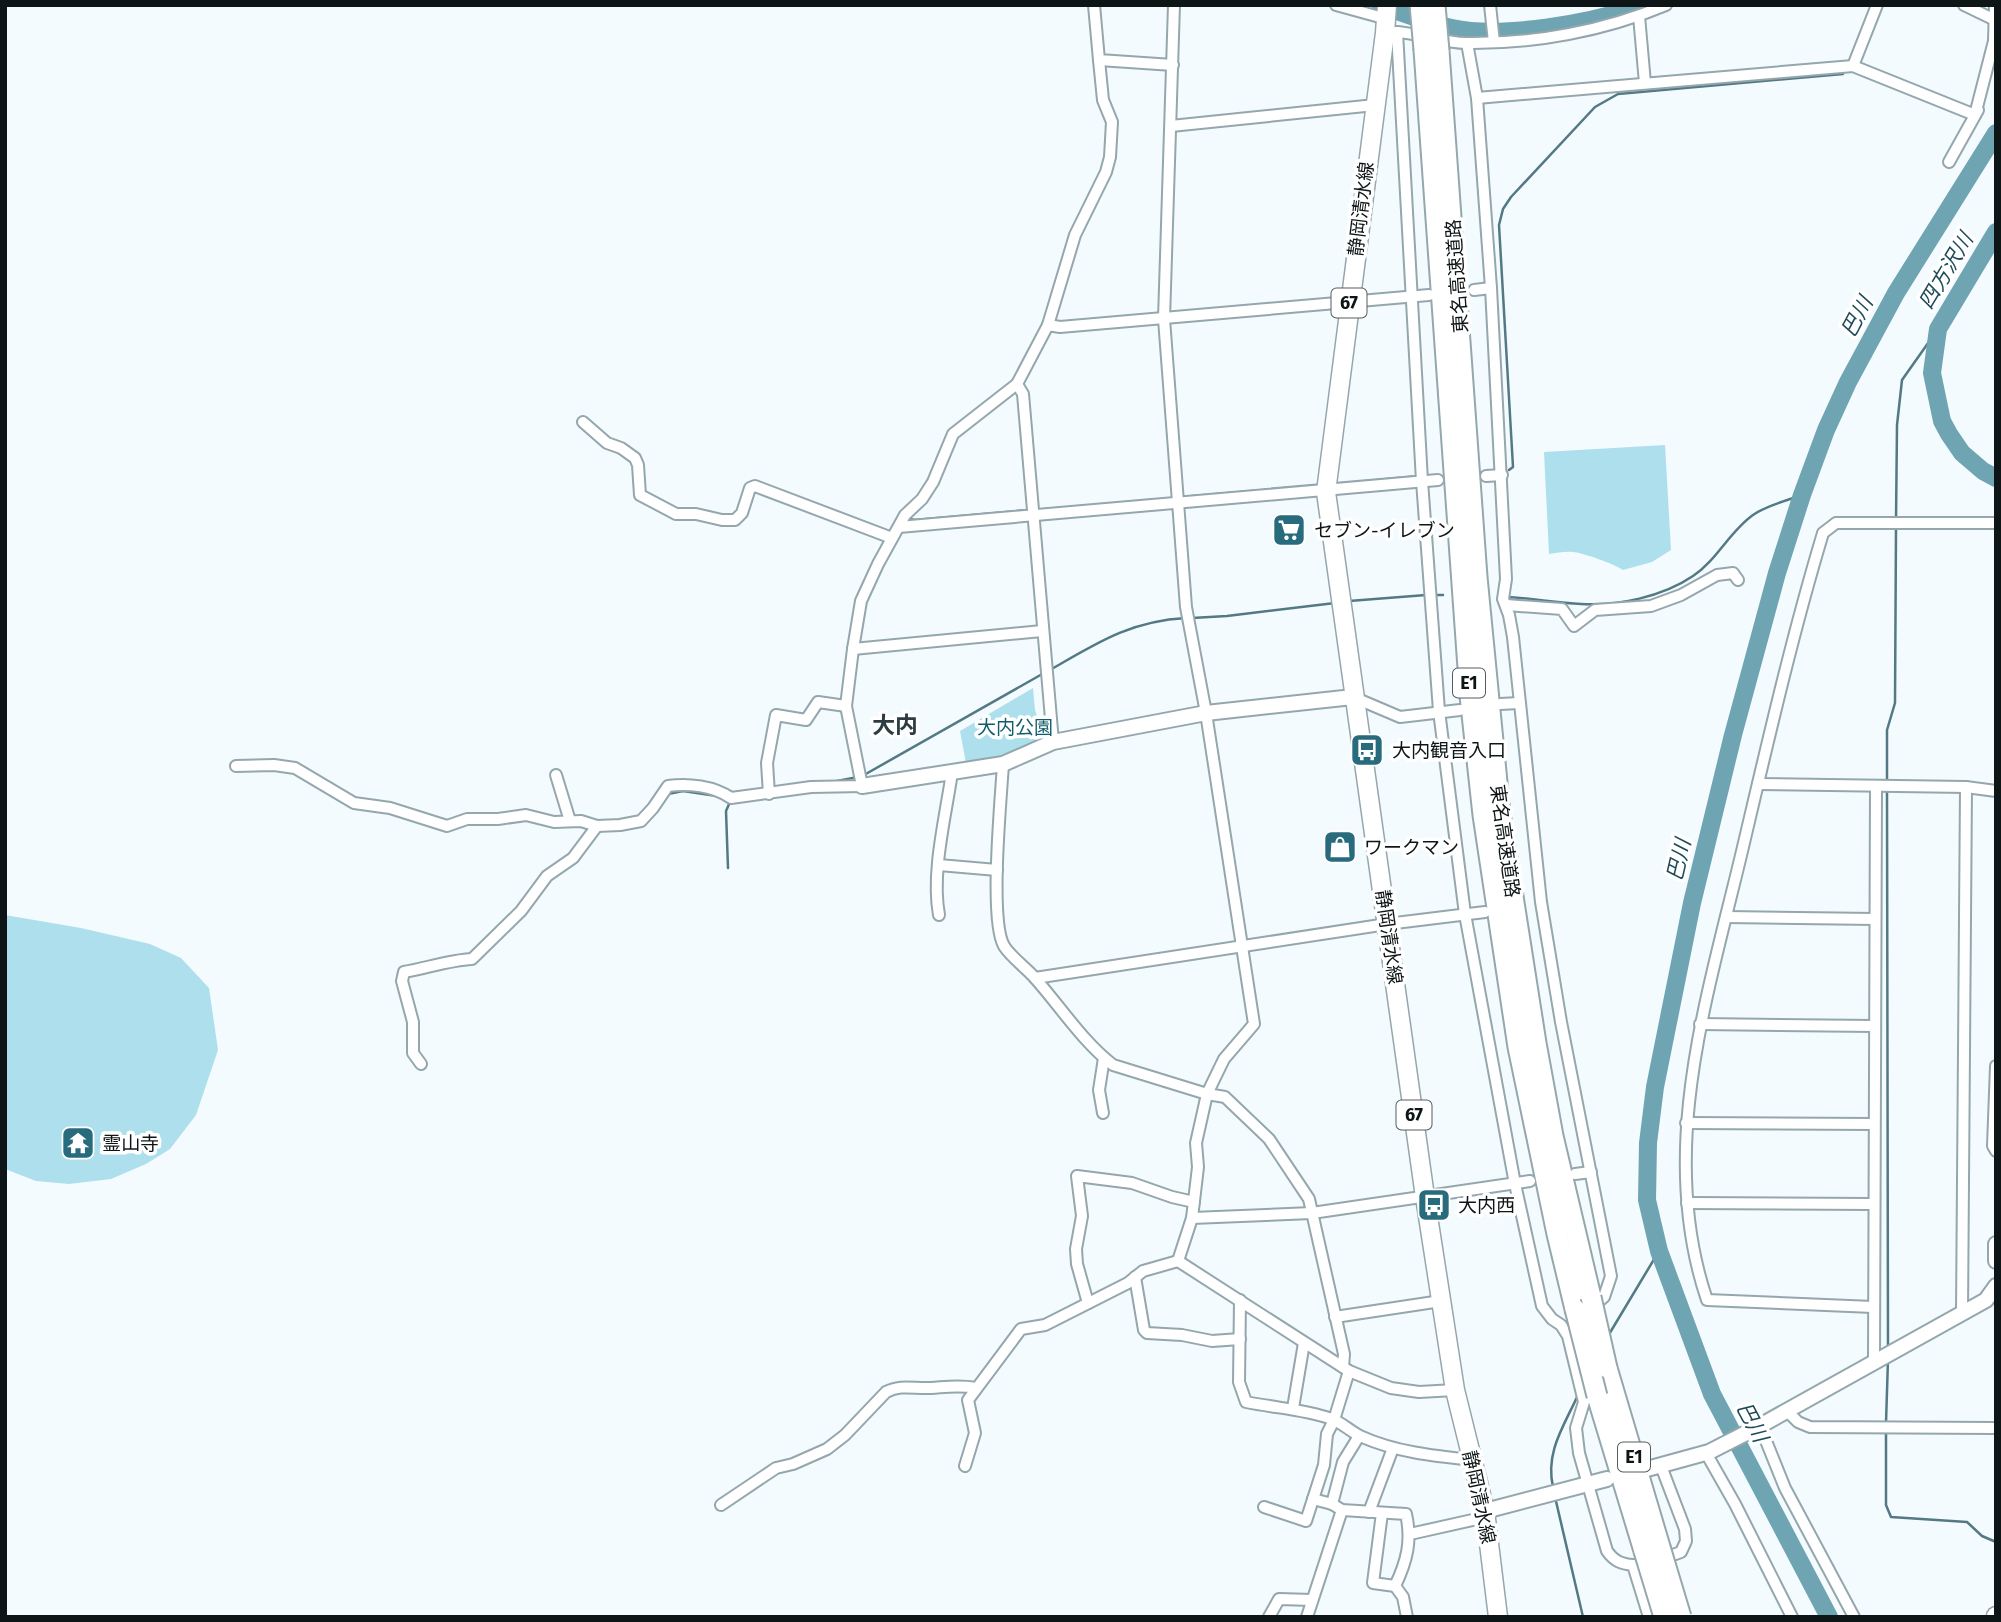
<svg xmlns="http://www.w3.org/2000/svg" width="2001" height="1622" font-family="'Fira Sans','Noto Sans JP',sans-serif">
	<rect width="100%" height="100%" fill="#f4fbfe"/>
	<g fill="#aedfed">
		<path d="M1665,445L1671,550L1652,562L1623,570C1614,564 1584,553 1573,552C1566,551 1557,553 1549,554L1544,452Z"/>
		<path d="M1033,688L1035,710L1045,740L1002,759L966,763L960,731Z"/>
		<path d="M5,915L81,928L150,944L181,958L209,988L218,1050L196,1115L170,1149L146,1164L111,1179L69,1184L36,1181L5,1169Z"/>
	</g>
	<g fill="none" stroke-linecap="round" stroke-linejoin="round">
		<g stroke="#527984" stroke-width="2.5">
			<path d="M1509,470L1513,467L1499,225L1503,209L1511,197L1595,107L1618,94L1843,74"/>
			<path d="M1335,484L1419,476"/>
			<path d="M1181,497L1321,485"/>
			<path d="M1035,510L1175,498"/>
			<path d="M910,519L915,520L1028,510"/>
			<path d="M1896,521L1897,425L1902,380L1938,329"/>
			<path d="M1433,595H1443"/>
			<path d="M1506,597C1531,598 1556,603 1581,604C1618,606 1662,597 1693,576C1717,560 1730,531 1753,515C1767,505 1786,501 1802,495"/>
			<path d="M1349,601L1426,595"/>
			<path d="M1192,618L1227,616L1335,603"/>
			<path d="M1050,670C1097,643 1130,621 1186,618"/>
			<path d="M864,775L1044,673"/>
			<path d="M837,781L858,777"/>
			<path d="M1887,782V730L1895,703L1896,527"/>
			<path d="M1887,789L1888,1349"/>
			<path d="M668,794L683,791L717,796"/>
			<path d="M647,821L661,805"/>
			<path d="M728,868L726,811L730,802"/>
			<path d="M1608,1336L1659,1251"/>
			<path d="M1886,1423L1888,1359"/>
			<path d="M1886,1429V1505L1891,1517L1967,1522L1982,1536L1996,1542"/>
			<path d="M1553,1487C1545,1452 1564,1426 1578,1395"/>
			<path d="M1555,1497L1583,1617"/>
		</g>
		<g stroke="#6fa4b3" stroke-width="18">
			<path d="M1380,5C1404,13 1428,23 1452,28C1502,39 1594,23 1642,5"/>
			<path d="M1996,232L1938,329L1932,373L1942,421L1949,434L1962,453L1983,471L1996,478"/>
			<path d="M1829,1617L1712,1394L1659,1251L1647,1200L1648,1143L1655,1087L1692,903L1733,735L1777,573L1802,495L1826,430L1848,382L1896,293L1996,133"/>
		</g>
		<defs>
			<g id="minor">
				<path d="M1094,5L1099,60L1173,65"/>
				<path d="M1174,5L1164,319L1186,607L1206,713L1254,1024L1224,1059L1207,1094L1196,1143L1198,1167L1192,1218L1178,1261"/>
				<path d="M1336,5L1387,19"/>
				<path d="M1490,5L1494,42"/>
				<path d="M1964,5L1995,20"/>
				<path d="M1639,16L1645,83"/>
				<path d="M1391,32C1415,31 1441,43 1466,43C1534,44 1604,31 1666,5"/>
				<path d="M1397,32L1422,481L1439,711L1465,914L1515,1184L1542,1306L1552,1319L1561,1325L1568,1336L1584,1402L1576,1428L1579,1453L1607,1551C1614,1561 1621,1564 1633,1565L1649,1617"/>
				<path d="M1467,43L1477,98L1491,288L1506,579L1503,599L1509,615L1513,637L1541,902L1561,1022L1611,1276L1604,1297L1591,1308"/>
				<path d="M1853,66L1877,5"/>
				<path d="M1477,98L1853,66L1975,115L1994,41L1995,5"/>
				<path d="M1171,126L1375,105"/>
				<path d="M1949,162L1978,110"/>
				<path d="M1474,290L1491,288"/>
				<path d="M1048,325L1075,235L1106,172L1110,157L1112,122L1103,100L1099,60"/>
				<path d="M1017,384L1023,394L1053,742"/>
				<path d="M583,422L607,443L621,448L635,458L638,465L640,495L676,514H696L722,520H735L742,513L750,488L755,486L892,538"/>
				<path d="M1486,476L1502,475"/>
				<path d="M899,527L1438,480"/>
				<path d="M1506,605L1562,609L1574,626L1595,610L1651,606L1681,595L1717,575L1733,573L1738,580"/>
				<path d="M853,649L1042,631"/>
				<path d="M1353,697L1400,717L1460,710"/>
				<path d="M1500,704L1519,703"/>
				<path d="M1003,764C1001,799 989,920 1004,946C1011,957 1025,967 1034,977C1060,1006 1082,1041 1113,1065L1207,1094L1225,1097L1269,1139L1309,1199L1344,1354L1343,1367"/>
				<path d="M236,766L274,765L295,768L354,803L390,808L447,826L467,819H498L526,815L554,822L581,821L597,826L620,825L641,821L653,808L668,786C688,783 714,786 731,798L811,787L862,786L846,706L853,649L861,601L878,564L905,515L922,499L933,482L953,434L1017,384L1048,325L1060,327L1429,295"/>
				<path d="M556,775L570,821"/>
				<path d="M1758,784L1966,787L1996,791"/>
				<path d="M769,794L767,763L776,715L806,720L818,702L846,706"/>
				<path d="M939,865L997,870"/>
				<path d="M939,915C931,872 946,815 952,772"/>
				<path d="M1726,917L1875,919"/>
				<path d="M1035,978L1387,924L1485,912"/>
				<path d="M1700,1024L1874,1026"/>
				<path d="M421,1064L413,1053V1022L402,981L404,972C427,968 450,960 472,959L521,911L547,876L573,858L597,826"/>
				<path d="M1996,1066L1993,1146L1996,1151"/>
				<path d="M1103,1113L1099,1090L1104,1058"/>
				<path d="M1686,1123L1874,1124"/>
				<path d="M1575,1174L1591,1172"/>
				<path d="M1687,1203L1873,1204"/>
				<path d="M1192,1218L1312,1213L1530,1181"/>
				<path d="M1178,1261L1349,1371L1391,1388L1419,1392L1455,1390"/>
				<path d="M1135,1277L1144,1330L1147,1333L1182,1335L1212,1341L1240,1339"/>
				<path d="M1240,1300L1239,1382L1246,1402C1275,1408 1304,1409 1332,1419C1342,1423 1350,1431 1360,1436C1395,1452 1434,1456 1472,1460"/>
				<path d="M1088,1303L1077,1264L1076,1249L1082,1216L1077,1176L1132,1183L1172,1197L1194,1202"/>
				<path d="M1873,1307L1707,1300C1656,1150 1708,995 1743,847C1768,741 1792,636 1823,533L1836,523H1996"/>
				<path d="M1962,1313L1966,787"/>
				<path d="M1335,1317L1441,1301"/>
				<path d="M1874,1361L1876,787"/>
				<path d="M1293,1408L1304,1343"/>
				<path d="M1787,1411L1798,1422L1810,1427L1996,1428"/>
				<path d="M1760,1426L1785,1488L1854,1617"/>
				<path d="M1706,1453L1735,1504L1792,1617"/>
				<path d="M965,1466L975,1433L968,1400L1021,1329L1045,1325L1128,1283L1143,1271L1178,1261"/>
				<path d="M1661,1466L1685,1529L1686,1541L1681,1552L1662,1559"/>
				<path d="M1313,1499L1332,1504L1342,1510L1406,1514C1412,1541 1407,1561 1395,1586L1403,1597L1407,1617"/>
				<path d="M1332,1504L1343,1462L1359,1436"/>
				<path d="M721,1505L776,1468L793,1464L827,1449L845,1435L886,1392C901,1384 914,1389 931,1388C947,1387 959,1385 976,1388"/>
				<path d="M1264,1507L1306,1521L1324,1465L1327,1434L1334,1420L1349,1371"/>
				<path d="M1369,1512L1393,1448"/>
				<path d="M1382,1513L1373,1583L1395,1586"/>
				<path d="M1410,1534L1486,1517"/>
				<path d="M1269,1617L1279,1599L1312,1600"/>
				<path d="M1307,1617L1342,1510"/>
			</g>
			<g id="tertiary">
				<path d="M862,786L1003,764L1053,742L1206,713L1353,697"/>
				<path d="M1996,1244V1261"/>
				<path d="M1647,1469L1709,1452L1756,1428L1986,1300L1996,1286"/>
				<path d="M1485,1511L1607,1479"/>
			</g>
			<path id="primary" d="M1387,5L1385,33L1326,492L1425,1197L1455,1390L1485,1511L1498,1617"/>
			<path id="trunk" d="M1996,1617V1616"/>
			<g id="motorway">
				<path d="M1424,50L1470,696L1483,815L1518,1047L1557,1234L1575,1309"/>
				<path d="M1439,51L1477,577L1500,813L1536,1043L1553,1136L1591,1297"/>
				<path d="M1607,1368L1660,1547"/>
				<path d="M1597,1396L1644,1551"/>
			</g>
		</defs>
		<use href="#minor" stroke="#94a7ad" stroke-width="14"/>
		<use href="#tertiary" stroke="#94a7ad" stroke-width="18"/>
		<use href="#primary" stroke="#94a7ad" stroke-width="21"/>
		<use href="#trunk" stroke="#94a7ad" stroke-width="21"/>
		<use href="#motorway" stroke="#94a7ad" stroke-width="23"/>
		<use href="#minor" stroke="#fff" stroke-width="10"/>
		<use href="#tertiary" stroke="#fff" stroke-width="14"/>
		<use href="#primary" stroke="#fff" stroke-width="18"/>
		<use href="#trunk" stroke="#fff" stroke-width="18"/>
		<use href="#motorway" stroke="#fff" stroke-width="19"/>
		<defs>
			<g id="motorway-bridge">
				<path d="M1420,5L1424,50"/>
				<path d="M1435,5L1439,51"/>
				<path d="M1591,1297L1607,1368"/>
				<path d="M1575,1309L1597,1396"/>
				<path d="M1660,1547L1681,1617"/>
				<path d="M1644,1551L1664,1617"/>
			</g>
		</defs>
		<use href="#motorway-bridge" stroke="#94a7ad" stroke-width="23" stroke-linecap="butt"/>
		<use href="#motorway-bridge" stroke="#fff" stroke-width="19"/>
	</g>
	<defs>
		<symbol id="supermarket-square" viewBox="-11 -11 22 22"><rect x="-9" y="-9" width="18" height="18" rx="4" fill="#276b7c" stroke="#fff"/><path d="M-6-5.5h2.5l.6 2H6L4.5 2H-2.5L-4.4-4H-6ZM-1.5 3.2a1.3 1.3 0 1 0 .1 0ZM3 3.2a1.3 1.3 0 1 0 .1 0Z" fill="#fff"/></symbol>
		<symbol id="bus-square" viewBox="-11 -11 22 22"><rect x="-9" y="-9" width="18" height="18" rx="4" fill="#276b7c" stroke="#fff"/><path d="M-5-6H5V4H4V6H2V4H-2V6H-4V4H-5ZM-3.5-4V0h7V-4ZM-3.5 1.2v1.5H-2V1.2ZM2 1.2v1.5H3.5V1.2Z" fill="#fff"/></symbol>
		<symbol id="shop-square" viewBox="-11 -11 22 22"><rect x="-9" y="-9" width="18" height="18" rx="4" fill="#276b7c" stroke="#fff"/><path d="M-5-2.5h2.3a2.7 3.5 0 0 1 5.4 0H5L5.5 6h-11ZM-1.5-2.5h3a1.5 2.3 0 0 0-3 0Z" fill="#fff"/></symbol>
		<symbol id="temple-square" viewBox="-11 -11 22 22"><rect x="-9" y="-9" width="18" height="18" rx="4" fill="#276b7c" stroke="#fff"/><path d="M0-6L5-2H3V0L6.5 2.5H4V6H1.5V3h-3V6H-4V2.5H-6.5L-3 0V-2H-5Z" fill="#fff"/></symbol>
	</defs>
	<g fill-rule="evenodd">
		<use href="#supermarket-square" x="1270" y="511" width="38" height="38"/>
		<use href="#bus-square" x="1348" y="731" width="38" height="38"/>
		<use href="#shop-square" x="1321" y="828" width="38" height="38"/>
		<use href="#temple-square" x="59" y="1124" width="38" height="38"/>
		<use href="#bus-square" x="1415" y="1186" width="38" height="38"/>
	</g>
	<g text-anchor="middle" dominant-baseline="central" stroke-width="7" stroke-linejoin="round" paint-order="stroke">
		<g fill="#fff" stroke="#565b5c" stroke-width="2">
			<rect x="1331.5" y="288.5" width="35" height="29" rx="5"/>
			<rect x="1453" y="668.5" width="32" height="29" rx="5"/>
			<rect x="1396.5" y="1100.5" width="35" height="29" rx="5"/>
			<rect x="1618" y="1442.5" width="32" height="29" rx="5"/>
		</g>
		<g font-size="18" font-weight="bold" fill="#0e1516">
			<text x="1349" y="303">67</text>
			<text x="1469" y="683">E1</text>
			<text x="1414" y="1115">67</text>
			<text x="1634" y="1457">E1</text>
		</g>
		<g font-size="19" fill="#0e1516" stroke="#fff">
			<text transform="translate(1361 209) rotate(-83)">静岡清水線</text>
			<text transform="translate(1457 276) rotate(-94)">東名高速道路</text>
			<text transform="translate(1505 841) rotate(82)">東名高速道路</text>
			<text transform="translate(1389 937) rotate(82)">静岡清水線</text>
			<text transform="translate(1479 1497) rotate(78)">静岡清水線</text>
		</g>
		<g font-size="19" fill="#0e1516" stroke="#fff" text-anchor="start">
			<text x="1314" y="530">セブン-イレブン</text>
			<text x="1392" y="750">大内観音入口</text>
			<text x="1364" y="847">ワークマン</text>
			<text x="102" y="1143">霊山寺</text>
			<text x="1458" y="1205">大内西</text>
		</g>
		<g font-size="19" fill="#135c6c" stroke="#fff">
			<text x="1015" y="727">大内公園</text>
		</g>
		<g font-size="21" font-style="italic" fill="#1d4c58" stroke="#fff">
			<text transform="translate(1946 271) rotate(-59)">四方沢川</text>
			<text transform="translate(1857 317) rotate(-62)">巴川</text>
			<text transform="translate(1679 860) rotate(-77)">巴川</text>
			<text transform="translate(1752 1422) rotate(62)">巴川</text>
		</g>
		<g font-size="23" font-weight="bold" fill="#2c3c40" stroke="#fff">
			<text x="895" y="725">大内</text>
		</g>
	</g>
	<rect width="2001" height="1622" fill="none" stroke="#0e1516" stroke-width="14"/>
</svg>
